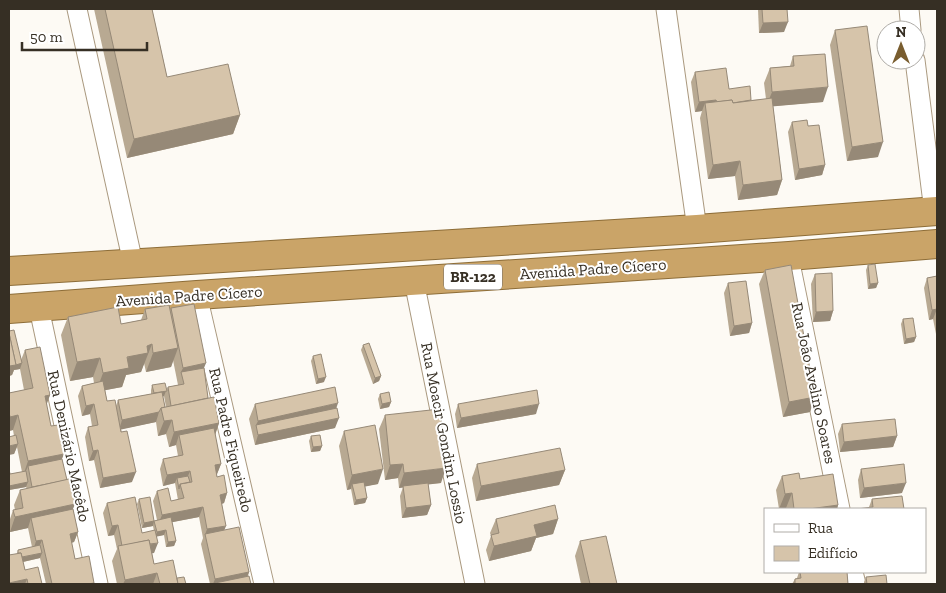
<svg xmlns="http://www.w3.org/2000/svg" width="946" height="593" font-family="'Zilla Slab',serif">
	<rect width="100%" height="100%" fill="#fdfaf4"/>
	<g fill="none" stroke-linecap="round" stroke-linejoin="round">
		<defs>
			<g id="minor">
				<path d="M77,9L133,263"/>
				<path d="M666,9L697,229"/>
				<path d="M909,9L911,30"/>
				<path d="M915,60L934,211"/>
				<path d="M790,263L840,509"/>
				<path d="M414,281L475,584"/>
				<path d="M197,295L264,584"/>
				<path d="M39,308L98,584"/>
				<path d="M853,572L856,584"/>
			</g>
			<g id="trunk">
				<path d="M9,271L697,229L937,211"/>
				<path d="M9,309L197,295L789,256L937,244"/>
			</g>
		</defs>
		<use href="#minor" stroke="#aa997f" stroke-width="21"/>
		<use href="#trunk" stroke="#8d6d38" stroke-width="30"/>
		<use href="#minor" stroke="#fff" stroke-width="19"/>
		<use href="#trunk" stroke="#caa468" stroke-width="28"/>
	</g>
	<g fill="#b8a992" fill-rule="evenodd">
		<path d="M94,9H152L167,77L240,115L233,134L127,158Z"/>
		<path d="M758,9H787L784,32L759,33Z"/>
		<path d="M835,30L878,157L847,161L830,45Z"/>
		<path d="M793,56L823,102L773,106L782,180L777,195L738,200L735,176L708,179L700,118L702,111L695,112L691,82L695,72L751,100L766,99L764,83L770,68L790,66Z"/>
		<path d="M792,122L808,126L825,165L822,175L795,180L788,132Z"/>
		<path d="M868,265L878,283L876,288L868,289L866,270Z"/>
		<path d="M765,270L815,397L810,412L783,417L759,284Z"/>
		<path d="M815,274L833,311L830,321L813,322L811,284Z"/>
		<path d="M937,276V334H936L933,319L929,320L924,288L927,278Z"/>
		<path d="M728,283L752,323L749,333L730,336L724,293Z"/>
		<path d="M171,308L204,368L208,398L219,423L215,435L221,464L217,474V477L227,493L224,503L222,504L224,530L249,572L248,576L251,584H210L201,544L203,538L199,517L172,522L176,541L174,546L166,547L164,535L157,536L154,553H152L154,564L186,584H117L112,561L117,549L114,535L108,536L103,513L107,503L142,533L154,531L153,526L142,528L137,504L139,499L154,521L157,520L153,501L157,491L171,501L178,500L175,483L163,486L160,469L163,459L178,456L176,445L169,447L166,434L158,436L156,422L121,429L132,482L100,488L94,460L89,461L85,437L88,427L92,426L90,414L82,416L78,396L82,386L94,383L93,377L70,381L61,335L68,317L121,324L141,320L145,309L170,311ZM173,360L178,385L168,387L166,390L152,385L151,390V394L118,400L116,406L107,401L105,390L122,387L126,375L141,372L144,363L146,372L171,367ZM164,396L166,407H165L163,397Z"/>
		<path d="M903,319L916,337L914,342L904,344L901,324Z"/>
		<path d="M363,345L381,376L379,381L373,384L361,350Z"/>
		<path d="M25,350L50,395L46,404L51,426L62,459L78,532L74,542L71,543L75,559L94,584H46L40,558L23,562L25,570L42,584H9L18,550L32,547L28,528L10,532L9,529V522L13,510H15L14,505L20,490L27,489L26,487L9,490V469L10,474L22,472L17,447L14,454V436L13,430L9,431V393L24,390L20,369L14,370L12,375L9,376L21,360Z"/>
		<path d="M313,356L324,382L316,384L311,361Z"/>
		<path d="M380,394L391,402L389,407L380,409L378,399Z"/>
		<path d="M255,404L337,408L335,428L255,445L249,419Z"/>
		<path d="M458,404L536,414L457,428L455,414Z"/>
		<path d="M385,415L441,483L428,484L431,505L427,515L402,518L400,496L403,487L399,488L398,478L385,480L379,429Z"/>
		<path d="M842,424L897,436L893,447L840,452L838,434Z"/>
		<path d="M344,431L378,484L365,486L367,498L365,503L354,505L351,489L347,490L339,446Z"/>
		<path d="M311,436L322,446L320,451L311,452L309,441Z"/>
		<path d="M477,464L565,470L559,485L476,501L472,478Z"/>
		<path d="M861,469L902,493L860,498L858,480Z"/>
		<path d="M782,476L800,479L838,505L837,509H787L786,508L779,509L776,490Z"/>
		<path d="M872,499L904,509L869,507Z"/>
		<path d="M496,519H558L553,534L536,538L531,551L489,561L486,550L491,536L490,533Z"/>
		<path d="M580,541L617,584H581L575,556Z"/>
		<path d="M799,572H847L848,584H792L795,579L797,578Z"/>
		<path d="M866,577L887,584H864V582Z"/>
	</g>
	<g fill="#968977">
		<path d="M788,22L784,32L759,33L763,23Z"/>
		<path d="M828,87L823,102L766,107L772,92Z"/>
		<path d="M716,100L713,110L705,103L702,111L695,112L699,102Z"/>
		<path d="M240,115L233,134L127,158L134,139Z"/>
		<path d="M883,142L878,157L847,161L852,147Z"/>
		<path d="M740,161L735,176L708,179L713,165Z"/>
		<path d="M825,165L822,175L795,180L799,169Z"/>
		<path d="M782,180L777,195L738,200L743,185Z"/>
		<path d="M878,283L876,288L868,289L870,284Z"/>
		<path d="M937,309L933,319L929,320L932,310Z"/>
		<path d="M833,311L830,321L813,322L816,312Z"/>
		<path d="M752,323L749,333L730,336L734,326Z"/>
		<path d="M916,337L914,342L904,344L906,339Z"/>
		<path d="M152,344L141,372L126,375L122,387L96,392L103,373L147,346Z"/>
		<path d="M178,348L171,367L146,372L153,353Z"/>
		<path d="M100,358L93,377L70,381L77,362Z"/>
		<path d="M22,363L20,369L14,370L12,375L9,376V366Z"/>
		<path d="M206,363L200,378L181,372L183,368Z"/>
		<path d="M381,376L379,381L373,384L375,378Z"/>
		<path d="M326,377L324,382L316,384L318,379Z"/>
		<path d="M166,391L164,396L152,398L154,393Z"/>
		<path d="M50,395L45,409V396Z"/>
		<path d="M815,397L810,412L783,417L789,402Z"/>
		<path d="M391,402L389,407L380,409L382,404Z"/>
		<path d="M338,403L333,418L256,425L258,421Z"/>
		<path d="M94,404L90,414L82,416L86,406Z"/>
		<path d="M539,404L536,414L457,428L461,418Z"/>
		<path d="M159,412L156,422L119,430L122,420Z"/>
		<path d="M18,415L13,430L9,431V420L10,417Z"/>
		<path d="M339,418L335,428L255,445L258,435Z"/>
		<path d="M172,420L166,434L158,436L164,421Z"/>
		<path d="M219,423L214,438L179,435L176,445L169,447L174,432Z"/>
		<path d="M897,436L893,447L840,452L844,442Z"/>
		<path d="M18,444L14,454L9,455V446Z"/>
		<path d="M322,446L320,451L311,452L313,447Z"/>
		<path d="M98,450L94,460L89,461L93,451Z"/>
		<path d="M64,454L58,469L28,466L24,476H23L28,461Z"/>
		<path d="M221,464L217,474L211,475L215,465Z"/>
		<path d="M403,464L398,478L385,480L390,465Z"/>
		<path d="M446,468L441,483L399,488L404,473Z"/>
		<path d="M383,469L378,484L353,489L352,484L351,489L347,490L352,475Z"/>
		<path d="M565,470L559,485L476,501L481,486Z"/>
		<path d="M190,471L186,481L177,478L175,483L163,486L167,475Z"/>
		<path d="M136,472L132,482L100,488L103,478Z"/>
		<path d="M28,482L26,487L9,490V486Z"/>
		<path d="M906,483L902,493L860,498L864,488Z"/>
		<path d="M227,493L224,503L216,505L220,495Z"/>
		<path d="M792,493L786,508L779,509L785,494Z"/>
		<path d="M367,498L365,503L354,505L356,500Z"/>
		<path d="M75,504L69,519L31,518L28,528L10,532L15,517Z"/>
		<path d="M431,505L427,515L402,518L406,508Z"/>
		<path d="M838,505L837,509H809Z"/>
		<path d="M203,507L199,517L158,525L162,515Z"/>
		<path d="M558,519L553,534L536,538L531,551L489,561L494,546L534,525Z"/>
		<path d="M154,521L153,526L142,528L144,523Z"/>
		<path d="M118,525L114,535L108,536L112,526Z"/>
		<path d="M226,526L222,536L205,535L207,529Z"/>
		<path d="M166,530L164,535L155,537L157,532Z"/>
		<path d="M78,532L74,542L66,544L70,534Z"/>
		<path d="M42,540L38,550L33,551L36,541Z"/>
		<path d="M176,541L174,546L166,547L168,542Z"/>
		<path d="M158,543L154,553L121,559L123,550Z"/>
		<path d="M42,553L40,558L18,563L19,558Z"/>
		<path d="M249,572L245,582L215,583V584H213L215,579Z"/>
		<path d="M157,573L153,584H123L125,580Z"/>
		<path d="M27,579L25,584H9V583Z"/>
	</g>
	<g fill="#d6c4aa" stroke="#968977">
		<path d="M105,9H152L167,77L228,64L240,115L134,139Z"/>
		<path d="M762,9H787L788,22L763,23Z"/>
		<path d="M867,26L883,142L852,147L835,30Z"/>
		<path d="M825,54L828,87L772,92L770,68L794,66L793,56Z"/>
		<path d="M726,68L729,89L750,86L751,100L733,103L732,100L717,102L716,100L699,102L695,72Z"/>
		<path d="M772,98L782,180L743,185L740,161L713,165L705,103L732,100L733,103Z"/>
		<path d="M807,120L808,126L819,125L825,165L799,169L792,122Z"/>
		<path d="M875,264L878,283L870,284L868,265Z"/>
		<path d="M791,265L815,397L789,402L765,270Z"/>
		<path d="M832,273L833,311L816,312L815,274Z"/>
		<path d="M937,276V311V309L932,310L927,278Z"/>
		<path d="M746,281L752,323L734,326L728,283Z"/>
		<path d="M194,304L206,363L183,368L171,308Z"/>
		<path d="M169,305L178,348L153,353L152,344L147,346L148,353L127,357L129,368L103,373L100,358L77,362L68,317L118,307L121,324L147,319L145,309Z"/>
		<path d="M913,318L916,337L906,339L903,319Z"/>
		<path d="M14,330L22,363L16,365L9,333V331Z"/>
		<path d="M9,333L16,365L9,366Z"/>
		<path d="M369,343L381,376L375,378L363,345Z"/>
		<path d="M40,347L50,395L45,396L51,426L58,425L64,454L28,461L18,415L10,417L9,412V393L33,388L25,350Z"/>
		<path d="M321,354L326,377L318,379L313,356Z"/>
		<path d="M204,368L208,398L171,406L168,387L184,384L181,372Z"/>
		<path d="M103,381L107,401L115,400L121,432L127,431L136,472L103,478L98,450L93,451L88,427L98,425L94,404L86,406L82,386Z"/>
		<path d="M165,383L167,391L154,393L152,385Z"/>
		<path d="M335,387L338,403L258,421L255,404Z"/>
		<path d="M537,390L539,404L461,418L458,404Z"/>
		<path d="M162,392L165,407L161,408L159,412L122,420L118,400Z"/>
		<path d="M389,392L391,402L382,404L380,394Z"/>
		<path d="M214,397L219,423L174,432L172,420L164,421L161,408Z"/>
		<path d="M337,408L339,418L258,435L256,425Z"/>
		<path d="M440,409L446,468L404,473L403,464L390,465L385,415Z"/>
		<path d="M895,419L897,436L844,442L842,424Z"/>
		<path d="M375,425L383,469L352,475L344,431Z"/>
		<path d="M214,428L221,464L215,465L217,477L224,475L227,493L220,495L226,526L207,529L203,507L162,515L157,491L168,488L171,501L184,498L180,484L192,482L190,471L167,475L163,459L183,455L179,435Z"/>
		<path d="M16,435L18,444L9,446V437Z"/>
		<path d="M320,435L322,446L313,447L311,436Z"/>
		<path d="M560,448L565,470L481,486L477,464Z"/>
		<path d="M62,459L67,480L32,487L28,466Z"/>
		<path d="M904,464L906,483L864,488L861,469Z"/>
		<path d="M9,469L10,474L26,471L28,482L9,486Z"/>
		<path d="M799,473L800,479L833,474L838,505L809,509H794L792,493L785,494L782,476Z"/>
		<path d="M188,476L190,482L180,484L179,489L177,478Z"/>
		<path d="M69,479L75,504L15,517L13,510L23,508L20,490Z"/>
		<path d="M364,482L367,498L356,500L352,484Z"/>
		<path d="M428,483L431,505L406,508L403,486Z"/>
		<path d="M902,496L904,509H857L873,507L872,499Z"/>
		<path d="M135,497L142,533L155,530L158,543L150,544L149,540L122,546L118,525L112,526L107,503Z"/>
		<path d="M150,497L154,521L171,517L176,541L168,542L166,530L157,532L154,521L144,523L139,499Z"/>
		<path d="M555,505L558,519L534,525L537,536L494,546L491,535L499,533L496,519Z"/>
		<path d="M73,509L78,532L70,534L75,559L89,556L94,583L88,584H52L42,540L36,541L31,518Z"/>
		<path d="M239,527L249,572L215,579L205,534Z"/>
		<path d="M606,536L617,584H590L580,541Z"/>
		<path d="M149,540L154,564L173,560L178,584H160L157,573L125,580L118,546Z"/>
		<path d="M40,545L42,553L22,557L21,553H18V550Z"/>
		<path d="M21,553L25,570L38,567L42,584H28L27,579L9,583V555Z"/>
		<path d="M800,572H847L848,584H795V579L801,578Z"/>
		<path d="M886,575L887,584H867L866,577Z"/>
		<path d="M249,576L251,584H216L215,583Z"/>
		<path d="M184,577L186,584H178L177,578Z"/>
	</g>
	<g text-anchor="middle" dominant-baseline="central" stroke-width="4" stroke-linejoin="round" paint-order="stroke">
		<rect fill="#fff" stroke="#726d66" stroke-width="1" x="444" y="264.5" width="58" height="25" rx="4"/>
		<g font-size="15" font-weight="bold" fill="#362f24">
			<text x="473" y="277">BR-122</text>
		</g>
		<g font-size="16" fill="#362f24" stroke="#fff">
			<text transform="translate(593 269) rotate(-4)">Avenida Padre Cícero</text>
			<text transform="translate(189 296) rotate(-4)">Avenida Padre Cícero</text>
			<text transform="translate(814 383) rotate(78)">Rua João Avelino Soares</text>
			<text transform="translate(444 433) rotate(79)">Rua Moacir Gondim Lossio</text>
			<text transform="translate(231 440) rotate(77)">Rua Padre Fiqueiredo</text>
			<text transform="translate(69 446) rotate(78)">Rua Denizário Macêdo</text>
		</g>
	</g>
	<rect width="946" height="593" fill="none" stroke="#362f24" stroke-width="20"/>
	<rect x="764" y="508" width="162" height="65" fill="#ffffff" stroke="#afaca7"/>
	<rect x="774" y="524" width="25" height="8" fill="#ffffff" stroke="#afaca7"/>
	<text x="808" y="533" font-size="15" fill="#362f24">Rua</text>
	<rect x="774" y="546" width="25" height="15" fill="#d6c4aa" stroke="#afaca7"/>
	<text x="808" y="558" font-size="15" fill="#362f24">Edifício</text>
	<g transform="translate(901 45)"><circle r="24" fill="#ffffff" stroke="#afaca7"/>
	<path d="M0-4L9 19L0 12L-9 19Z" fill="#795d2f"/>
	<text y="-8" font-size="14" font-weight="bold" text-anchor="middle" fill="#362f24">N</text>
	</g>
	<path d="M22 42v8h125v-8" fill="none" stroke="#362f24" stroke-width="2.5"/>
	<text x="30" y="42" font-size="15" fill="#362f24" stroke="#ffffff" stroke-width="4" paint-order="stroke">50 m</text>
</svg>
